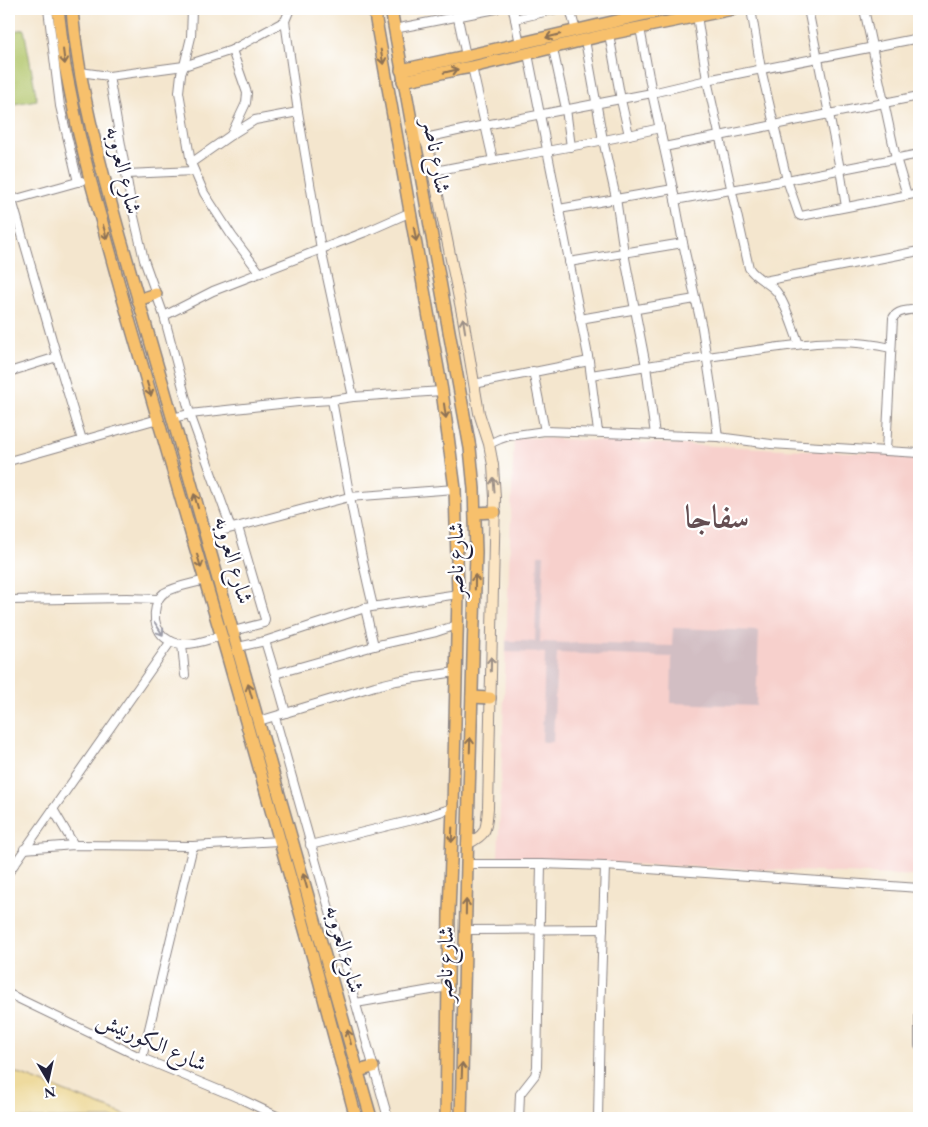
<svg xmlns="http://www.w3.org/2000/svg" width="928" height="1127" font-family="'EB Garamond',Amiri,serif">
	<rect width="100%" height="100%" fill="#fff"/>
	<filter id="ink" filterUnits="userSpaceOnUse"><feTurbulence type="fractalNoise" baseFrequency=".02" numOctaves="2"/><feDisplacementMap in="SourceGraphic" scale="10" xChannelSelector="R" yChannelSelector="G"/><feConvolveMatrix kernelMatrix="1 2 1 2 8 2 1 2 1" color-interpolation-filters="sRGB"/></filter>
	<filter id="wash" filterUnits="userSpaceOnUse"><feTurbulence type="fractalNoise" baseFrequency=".0096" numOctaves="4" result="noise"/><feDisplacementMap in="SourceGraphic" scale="20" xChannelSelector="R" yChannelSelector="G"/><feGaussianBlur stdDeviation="1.12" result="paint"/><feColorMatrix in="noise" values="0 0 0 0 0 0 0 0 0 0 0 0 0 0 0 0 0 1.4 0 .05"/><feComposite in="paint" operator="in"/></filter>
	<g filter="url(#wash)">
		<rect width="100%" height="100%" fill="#f4e6ce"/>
		<path fill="#f7d0cc" d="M514,437L919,455V876L498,859Z"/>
		<path fill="#d2bec3" d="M538,555H544L540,642L672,646L673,628L759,631L756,706L671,703L672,657L557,653L553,742H542L545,653L506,652V641H535Z"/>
		<path fill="#b0c468" stroke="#697352" d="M24,29L37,100L9,105V32Z"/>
		<path fill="#eeda9e" stroke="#887e6c" d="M9,1070L133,1118H9Z"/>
	</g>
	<g filter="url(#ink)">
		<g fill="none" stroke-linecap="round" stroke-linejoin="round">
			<defs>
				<g id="street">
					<path d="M48,9L60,106L78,182"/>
					<path d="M456,9L466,56"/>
					<path d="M513,9L520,44"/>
					<path d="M570,9L576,31"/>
					<path d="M696,9L707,80L652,93L673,189L683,243L702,328L714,405L718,437"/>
					<path d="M751,9L761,69L787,180L799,215L801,216L919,193"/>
					<path d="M808,9L840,169L846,207"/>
					<path d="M864,9L896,158L907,195"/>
					<path d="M515,19L557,9"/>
					<path d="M285,21L298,112L321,249L353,397"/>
					<path d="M394,29L496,9"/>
					<path d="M609,34L621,100L629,135"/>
					<path d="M585,40L603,140L616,198L624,253L646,366L655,435"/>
					<path d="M553,49L566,109L571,147"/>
					<path d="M232,50L285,21L290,9"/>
					<path d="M528,54L589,361L598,432"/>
					<path d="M184,66L232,50L247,93L246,103L231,135L255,120L298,112"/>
					<path d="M184,66L191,37L192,9"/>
					<path d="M472,67L493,160"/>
					<path d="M80,72L109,76L184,66L181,74L179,92L191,163L204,193L232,236L260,273"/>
					<path d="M109,76L132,208L144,260L164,316L190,414L231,528"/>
					<path d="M425,138L485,125L652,93L640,28"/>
					<path d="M664,147L919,96"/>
					<path d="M191,163L231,135"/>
					<path d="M434,171C509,157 585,146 660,128"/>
					<path d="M127,174L194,171"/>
					<path d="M12,200L57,357"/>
					<path d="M675,200L787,180L919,154"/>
					<path d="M9,201L81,181"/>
					<path d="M559,209L673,189"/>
					<path d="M569,262L683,243"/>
					<path d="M764,281L919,251"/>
					<path d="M164,316L213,291L368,231L411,212"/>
					<path d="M580,319L695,299"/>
					<path d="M799,344C793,329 786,303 776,291C768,282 755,278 749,268L707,80L919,38"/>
					<path d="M533,371L545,431"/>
					<path d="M9,372L57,357L82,440"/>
					<path d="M591,375C644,366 697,358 750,351C798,344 844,337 891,348"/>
					<path d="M474,384L589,361"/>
					<path d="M332,400C345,469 356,538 373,606"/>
					<path d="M172,418L190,414L298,402L332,400L353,397L442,391"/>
					<path d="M489,444L500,439L509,436L545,431L718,437L771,444L919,453"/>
					<path d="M886,451L893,318C897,310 910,310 919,309"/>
					<path d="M9,461L158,419"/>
					<path d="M206,535L349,497L455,489"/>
					<path d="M205,580C192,584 176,586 164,593C159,597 158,600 156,606C151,626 162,643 183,644C196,645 209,639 221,636"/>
					<path d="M9,600L127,598L158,599"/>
					<path d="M365,608L374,646"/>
					<path d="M233,631L264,623L265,619L238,527"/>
					<path d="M265,641L275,674L286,713"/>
					<path d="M182,644L185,675"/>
					<path d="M238,647L265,641L365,608L458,594"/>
					<path d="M275,674L374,646L436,632L457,625"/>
					<path d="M275,717L388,1118"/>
					<path d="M259,721L375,686L396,681L456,672"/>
					<path d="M53,809L74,845"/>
					<path d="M310,845L421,818L453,808"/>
					<path d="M24,849L74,845L193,846L279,841"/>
					<path d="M467,864H541L605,866L919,888"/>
					<path d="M9,872L171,641"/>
					<path d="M466,930L603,929"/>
					<path d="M9,994L142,1058L243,1100L281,1118"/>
					<path d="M356,1003L448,987"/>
					<path d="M919,1006V1046"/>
					<path d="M142,1058L193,846"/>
					<path d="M519,1118L520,1094L535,1075L537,1067L541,864"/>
					<path d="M598,1118L600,1016L605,866"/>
				</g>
				<path id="secondary" d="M411,127C421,132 424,136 428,147L463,318L479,413L489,444L493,465L495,498L488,808C486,829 488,834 467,844"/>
				<g id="primary">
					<path d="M58,9L65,66L78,130L90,179L123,299L193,540L226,651L315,965L356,1118"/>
					<path d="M72,9C78,83 98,157 118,229C139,303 160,377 182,451C199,510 215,570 232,629C279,792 326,955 371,1118"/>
					<path d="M374,9L442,391L455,489L458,594L453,808L449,912L446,1118"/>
					<path d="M391,9L470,448L474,489L476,552L467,864L461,1118"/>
					<path d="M401,70L466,56L668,9"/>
					<path d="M403,81L460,69L472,67L609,34L733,9"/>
					<path d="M138,300L156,294"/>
					<path d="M475,513L495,512"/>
					<path d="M472,697L490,698"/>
					<path d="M358,1071L373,1067"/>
				</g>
			</defs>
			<use href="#street" stroke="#8b8484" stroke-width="10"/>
			<use href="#secondary" stroke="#8b8484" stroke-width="12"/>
			<use href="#primary" stroke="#8b8484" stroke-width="14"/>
			<use href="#street" stroke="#fff" stroke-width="8"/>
			<use href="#secondary" stroke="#fce6c4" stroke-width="10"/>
			<use href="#primary" stroke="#f7c06c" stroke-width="11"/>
		</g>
		<defs><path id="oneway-shaft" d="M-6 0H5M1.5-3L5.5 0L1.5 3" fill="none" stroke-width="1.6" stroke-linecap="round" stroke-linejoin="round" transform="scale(1.25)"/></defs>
		<g stroke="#8c7154">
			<use href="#oneway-shaft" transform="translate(553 36) rotate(167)"/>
			<use href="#oneway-shaft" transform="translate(64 57) rotate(83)"/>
			<use href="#oneway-shaft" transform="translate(382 57) rotate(80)"/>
			<use href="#oneway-shaft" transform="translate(451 71) rotate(-13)"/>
			<use href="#oneway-shaft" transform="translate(105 232) rotate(74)"/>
			<use href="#oneway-shaft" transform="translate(415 234) rotate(80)"/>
			<use href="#oneway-shaft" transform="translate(149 389) rotate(74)"/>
			<use href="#oneway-shaft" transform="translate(445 411) rotate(82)"/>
			<use href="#oneway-shaft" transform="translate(196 501) rotate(-106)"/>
			<use href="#oneway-shaft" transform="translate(199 561) rotate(73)"/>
			<use href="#oneway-shaft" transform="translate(475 582) rotate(-89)"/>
			<use href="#oneway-shaft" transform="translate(250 691) rotate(-106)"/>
			<use href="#oneway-shaft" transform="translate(470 745) rotate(-88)"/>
			<use href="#oneway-shaft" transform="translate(452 835) rotate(92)"/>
			<use href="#oneway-shaft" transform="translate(305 881) rotate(-106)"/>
			<use href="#oneway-shaft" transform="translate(466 907) rotate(-89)"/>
			<use href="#oneway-shaft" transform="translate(349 1037) rotate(-105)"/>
			<use href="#oneway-shaft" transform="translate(462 1070) rotate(-88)"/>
		</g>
		<g stroke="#9a8e86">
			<use href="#oneway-shaft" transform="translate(464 325) rotate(-99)"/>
			<use href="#oneway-shaft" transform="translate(494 485) rotate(-94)"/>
			<use href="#oneway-shaft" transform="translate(491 664) rotate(-89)"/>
		</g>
		<use stroke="#9c9ca7" href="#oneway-shaft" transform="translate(159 629) rotate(57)"/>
	</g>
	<g text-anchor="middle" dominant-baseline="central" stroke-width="4.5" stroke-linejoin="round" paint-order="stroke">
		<g font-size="22" fill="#22223b" stroke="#fff">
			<text transform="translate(437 156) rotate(80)">شارع ناصر</text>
			<text transform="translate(124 170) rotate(76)">شارع العروبه</text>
			<text transform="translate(234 560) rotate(74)">شارع العروبه</text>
			<text transform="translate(455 560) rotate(-90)">شارع ناصر</text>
			<text transform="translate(345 949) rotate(74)">شارع العروبه</text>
			<text transform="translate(445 964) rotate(-89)">شارع ناصر</text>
			<text transform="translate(152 1041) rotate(24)">شارع الكورنيش</text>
		</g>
		<g font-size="32" font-weight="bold" fill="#644e52" stroke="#fff">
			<text x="717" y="517">سفاجا</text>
		</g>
	</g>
	<rect width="928" height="1127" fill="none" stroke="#fff" stroke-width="30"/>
	<g transform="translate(48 1080) rotate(171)" stroke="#ffffff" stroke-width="4" paint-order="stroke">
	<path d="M0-4L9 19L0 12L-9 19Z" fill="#22223b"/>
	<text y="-8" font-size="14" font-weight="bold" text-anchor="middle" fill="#22223b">N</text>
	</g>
</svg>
